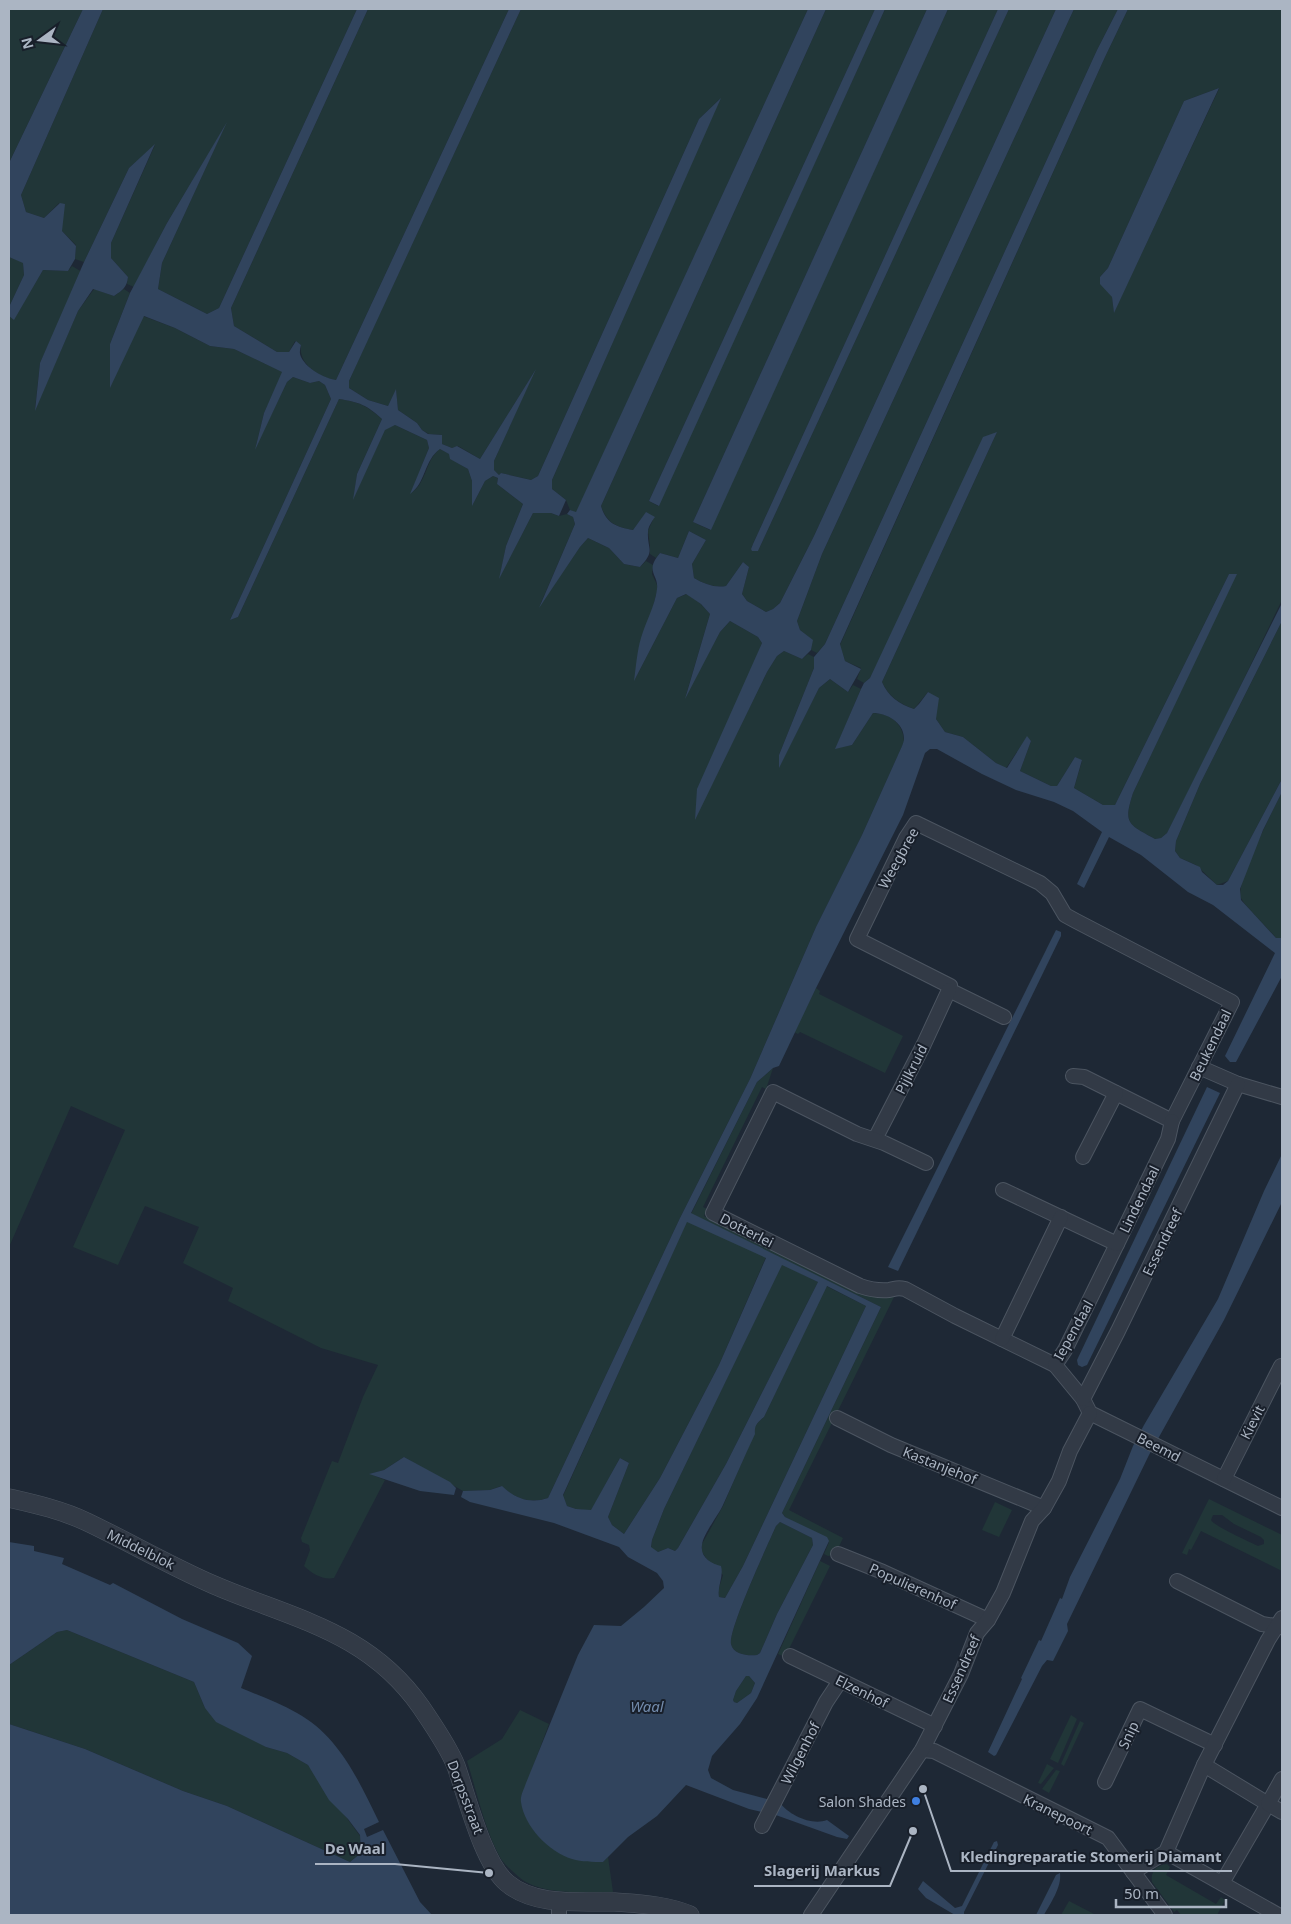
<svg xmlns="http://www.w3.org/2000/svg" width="1291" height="1924" font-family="'Noto Sans',sans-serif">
	<rect width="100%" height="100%" fill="#1e2835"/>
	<g fill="#213638" fill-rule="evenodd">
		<path d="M9,9H83L9,163Z"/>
		<path d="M103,9H357L219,308L207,314L158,289L162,263L224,128L167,223L134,287L127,284L128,277L111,258V243L155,145L129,168L84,262L75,259L76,245L62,231L59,203L44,218L26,212L21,195Z"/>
		<path d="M368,9H509L336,380C319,377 298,364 301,345L295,341L289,352H277L234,326L231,308Z"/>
		<path d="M521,9H808L576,513L570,510L566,500L552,489V480L720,99L699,119L538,476L531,480L501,473L499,475L494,470V461L533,374L480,459L458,446L452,448L442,444V435L429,434L422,430L417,423L398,410L396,390L388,406L368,400L349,388V381L357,363Z"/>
		<path d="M826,9H875L649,501L658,506L885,9H927L693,522L710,530L948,9H998L753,544L751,549L758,551L1009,9H1056L814,536L780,603L773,609L766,612L747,601L742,594L749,567L743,562L726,586C715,588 704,584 694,578L692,564L706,540L689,531L678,558L660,553L656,558L650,554V546L648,531L654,517L646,513L633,530C616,527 607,523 601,506Z"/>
		<path d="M1074,9H1118L1097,50L825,644L817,653L811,650L812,640L800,630L797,621L822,554Z"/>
		<path d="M1128,9H1282V600L1207,755L1167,833L1161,838L1155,839C1128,824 1123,824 1133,793L1236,574H1229L1115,805H1103L1074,788L1082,761L1075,757L1057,786H1051L1020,771L1031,741L1027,737L1006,768L996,763L963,737L945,732L936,719L928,692L914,709C900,704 888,696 882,682L997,432L870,678L864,683L857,679L861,668L845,661L840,645L1105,57ZM1219,88V89L1114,312L1112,297L1100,277L1108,268L1184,101Z"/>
		<path d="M9,257L23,262L24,275L9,307Z"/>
		<path d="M72,266L82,272L40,363L35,409L78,311L94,289L114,296L124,289L130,293L110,344V387L143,316L175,328L210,346L234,349L283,372L264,413L256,446L287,382L293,377L310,383L319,381L325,385L331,399L230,620L238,617L339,399C359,402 366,405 382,419L357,474L354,497L385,429L395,425L427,440L429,448L411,493C427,483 425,460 440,449L450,454L451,459L468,469L472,481L473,504L485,481L493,476L498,478L497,484L523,504L506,546L500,576L533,513H551L559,516L567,514L573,517L575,524L540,605L580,547L588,538L609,548L624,564L640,567L646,561L653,565L652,574L658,587L635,679L677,598L687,594L701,604L710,614L686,695L720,632L730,621L758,637L762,643L695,818L767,672L777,656L784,651L802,659L808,654L814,657V668L779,755V767L819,688L830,679L848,692L853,685L861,689L836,748L852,745L873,713C890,713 904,724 904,742L862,835L816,927L750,1079L680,1218L548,1498C531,1504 515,1499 501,1486L490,1490L463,1491L404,1457L384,1470L370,1474L385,1480L334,1578C323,1580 312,1574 304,1566L310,1550L309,1545L302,1542L301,1538L332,1461L338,1463L363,1397L378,1365L321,1348L228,1301L233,1288L183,1263L199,1227L145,1206L118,1265L73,1247L125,1130L71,1106L9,1247V316L14,319L43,270L68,271Z"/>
		<path d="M1282,621V779L1228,881L1217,885L1196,865L1180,858L1175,851L1176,841L1200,784Z"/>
		<path d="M1282,792V938L1280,939L1276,938C1270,930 1243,904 1241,898C1235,882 1274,809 1282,792Z"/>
		<path d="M816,988L820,991L819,994L903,1036L885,1073L800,1032L798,1034L794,1032Z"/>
		<path d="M773,1068L766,1089L762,1087L703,1207L707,1209L704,1216L863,1294L894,1297L789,1510L843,1538L835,1555L828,1556L824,1554L829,1542L785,1517L782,1513L881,1307L691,1214L757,1082Z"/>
		<path d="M687,1221L766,1257L719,1365L660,1478L624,1534L612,1525L608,1517L629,1463L620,1458L591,1511L576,1509L567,1506L563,1496Z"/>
		<path d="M782,1264L818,1282L726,1464L678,1548L675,1551L668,1548L658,1552L651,1548L652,1540L664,1509Z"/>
		<path d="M826,1286L866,1306L743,1566L725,1598L719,1597L718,1591L723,1575L706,1558L702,1552V1544L723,1506L754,1434C754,1425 758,1422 764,1417Z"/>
		<path d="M1209,1499L1282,1535V1571L1201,1531L1191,1550L1189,1549L1187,1555L1182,1553ZM1213,1515H1222L1234,1524L1261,1537L1264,1540V1544L1258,1546C1250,1542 1214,1526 1211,1520Z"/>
		<path d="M995,1502L1012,1510L999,1537L982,1530Z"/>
		<path d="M780,1522L812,1538L813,1545L777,1614L760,1653L757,1655C749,1656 733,1655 731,1644C728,1630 768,1544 776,1526Z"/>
		<path d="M820,1561L830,1566L785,1657L778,1654Z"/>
		<path d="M67,1630L194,1682L205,1708L266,1747L287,1753L308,1765L360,1836L361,1853L350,1862L227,1806L183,1791L85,1749L9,1724V1665L57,1632Z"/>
		<path d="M746,1676H749L755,1683L751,1693L737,1703L734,1702L733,1700L736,1691Z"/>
		<path d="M520,1710L549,1724L531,1772L537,1834L559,1853L603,1862L608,1857L613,1892C589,1892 548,1895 526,1882C520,1879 504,1864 501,1859C485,1831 477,1792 467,1761L502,1739Z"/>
		<path d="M1071,1715L1077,1719L1058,1763L1050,1759Z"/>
		<path d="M1080,1721L1084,1723L1064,1766L1061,1764Z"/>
		<path d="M1047,1764L1054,1768L1041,1784L1038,1783Z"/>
		<path d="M1056,1770L1060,1771L1049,1793L1042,1789Z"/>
		<path d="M1167,1864L1170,1867L1166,1875L1216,1904L1221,1897L1225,1900L1217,1915H1181L1177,1910L1174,1912L1152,1882C1150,1871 1157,1865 1167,1864Z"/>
		<path d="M1069,1901L1096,1915H1061Z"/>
	</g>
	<g fill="#31445d" fill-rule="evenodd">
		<path d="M83,9H103L21,195L26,212L44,218L60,203L65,204L62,231L76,246L75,259L68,271L43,270L14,320L9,316V307L24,275L23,263L9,257V163Z"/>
		<path d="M357,9H368L231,308L234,326L277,352H289L296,341L301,345C300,349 299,353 301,357C307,369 324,378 336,380L509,9H521L349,381V388L368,400L388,406L396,389L398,410L417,423L422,430L428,434L442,435V444L452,448L457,446L480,459L536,369L494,461V470L499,475L501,473L531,480L538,476L699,119L721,98L552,480V489L566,500L559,516L551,513H533L499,579L506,546L523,504L497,484L498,478L493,476L485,481L472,506V481L468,469L450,459L449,454L440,449C424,460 426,483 410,494L429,448L427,440L395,425L385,430L353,500L357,474L382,419C367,405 359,402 339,399L238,617L230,620L331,399L325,385L319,381L310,383L293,377L287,382L255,450L264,413L282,372L234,349L210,346L175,328L144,316L110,388V344L130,293L167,223L227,122L162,263L158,289L207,314L219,308Z"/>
		<path d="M808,9H826L601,506C606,523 616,527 633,530L646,512L655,517C652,521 648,527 648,532C647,550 656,550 640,567L624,564L609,548L588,538L580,547L539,608L575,524L573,517L567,514L570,510L576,512Z"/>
		<path d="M875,9H885L659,506L649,501Z"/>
		<path d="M927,9H948L711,530L693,522Z"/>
		<path d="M998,9H1009L758,551H752L751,549L753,544Z"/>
		<path d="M1056,9H1074L822,554L797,621L800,630L813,640L811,650L802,659L784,651L777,656L767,672L695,820L697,789L762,643L758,637L730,621L720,632L685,699L710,614L701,604L686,594L677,598L634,681C636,667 637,651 641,638C646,621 655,606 657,589C659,574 644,572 660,553L678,558L689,531L706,540L692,564L694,578C704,584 715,588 726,586L743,562L749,567L742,594L747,601L766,612L773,609L780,603L814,536Z"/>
		<path d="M1118,9H1128L1105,57L840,644L845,661L861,669L848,692L830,679L819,688L779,768V755L814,668V657L825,644L1097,50Z"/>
		<path d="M1219,88L1114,313L1112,297L1100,284V277L1108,268L1184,101Z"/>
		<path d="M155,144L111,243V258L128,277C127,287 123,290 114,296L93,289L78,311L35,411L40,363L84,262L129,168Z"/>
		<path d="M997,432L882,682C888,696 899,704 914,709L919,704L928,692L939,698L936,719L945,732L963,737L996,763L1007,768L1027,736L1031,741L1020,771L1051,786H1057L1075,757L1082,760L1074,788L1103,805H1115L1229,574H1237L1133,793C1123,824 1128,824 1155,839L1161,838L1167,833L1282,603V621L1200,784L1176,841L1175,851L1180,858L1200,867L1202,872L1217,885H1223L1228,881L1282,779V792L1263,830L1240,889L1241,900L1276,938H1282V976L1236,1062H1230L1225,1056L1275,953L1213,905L1188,892L1141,855L1109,837L1084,888L1077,884L1102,832L1073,811L1054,802L1016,790L982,774L937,749H930L925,753L903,815L816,988L779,1066L773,1068L757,1082L691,1213L881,1307L782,1513L785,1517L827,1537L829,1541L757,1698L740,1724L712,1756L708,1770L711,1778L733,1790L771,1800L762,1812L749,1809L686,1785L657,1816L628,1837L603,1862C593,1862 582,1862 572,1859C549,1852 524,1826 521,1802C520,1796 524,1789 526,1783L578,1655L594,1625L621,1626L644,1607L664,1588L663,1581L657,1573L628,1557L619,1547L554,1523L470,1502L461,1497L463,1491L490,1490L502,1486C515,1499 531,1504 548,1498L680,1218L750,1079L816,927L862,835L898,755C900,750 903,745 904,740C905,723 887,713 873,713L852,745L835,749L861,689L864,683L870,678L983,437ZM687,1222L766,1258L719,1365L660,1478L624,1534L612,1525L608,1517L629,1463L620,1458L591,1510L576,1509L567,1506L563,1495ZM782,1265L818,1282L726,1464L678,1548L675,1551L668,1548L658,1552L651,1547L652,1540L664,1509ZM827,1286L866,1306L743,1566L725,1598L719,1597C717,1586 724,1577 721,1566C711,1564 700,1557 702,1545C703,1534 718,1516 723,1505C734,1481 744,1457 755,1434C754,1425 758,1422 764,1417ZM780,1522L812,1538L813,1545L777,1614L760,1653L757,1655C749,1656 733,1655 731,1644C728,1630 768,1544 776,1526ZM746,1676H749L755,1683L751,1693L737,1703L734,1702L733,1700L736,1691Z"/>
		<path d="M1056,930L1061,932V936L898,1271L888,1267Z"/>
		<path d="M1207,1087L1220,1093L1087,1365L1082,1367L1078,1365L1077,1360Z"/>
		<path d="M1282,1154V1202L1224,1320L1149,1455L1067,1624L1068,1631L1053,1661L1047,1660L1042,1666L996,1755L994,1756L988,1752L1022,1679L1021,1678L1039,1640L1041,1641L1060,1598L1062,1599L1070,1577L1120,1479L1133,1446L1144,1425L1218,1299L1264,1191Z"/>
		<path d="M404,1457L450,1482L456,1488L454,1495L420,1491L369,1474L384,1470Z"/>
		<path d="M9,1542L34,1546V1551L64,1558L62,1564L110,1585L113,1583L182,1619L238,1643L252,1656L241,1688C260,1696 280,1703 297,1713C339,1736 359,1781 379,1822L364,1829L367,1837L383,1830L420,1902L432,1915H9V1724L85,1749L183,1791L227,1806L350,1862L361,1853L360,1835L348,1819L329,1800L308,1765L287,1753L266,1747L216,1722L205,1708L194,1682L67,1630L57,1632L9,1665Z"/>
		<path d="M780,1803C789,1815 812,1826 827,1820L849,1836L847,1839L837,1837L773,1814Z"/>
		<path d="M997,1841L998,1845L964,1912V1915H955L926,1898L918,1889L923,1881L955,1908L962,1906L994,1842Z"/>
		<path d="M1060,1873C1062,1887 1050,1904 1044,1915H1036L1056,1875Z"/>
	</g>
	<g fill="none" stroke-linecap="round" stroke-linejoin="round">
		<defs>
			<g id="minor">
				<path d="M1004,1017L949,990L950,986L857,939L906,838L916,823L1040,883L1052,893L1065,915L1076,921L1232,1002L1172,1121L1084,1077L1073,1076"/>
				<path d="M1199,1067L1238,1084L1282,1097"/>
				<path d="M875,1139L924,1044L949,990"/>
				<path d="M1083,1157L1116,1093"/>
				<path d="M926,1163L884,1143L857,1134L773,1092L713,1213L860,1286C869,1289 879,1291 889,1290C897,1289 896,1287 905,1289L955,1316L1055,1365L1065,1350L1117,1244"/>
				<path d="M1003,1190L1117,1244L1168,1139L1172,1121"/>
				<path d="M1002,1339L1061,1217"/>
				<path d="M1055,1365L1083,1399L1090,1413L1282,1508"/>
				<path d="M1083,1399L1118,1331L1238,1084"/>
				<path d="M837,1418L891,1445L1044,1508"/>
				<path d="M1224,1479L1281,1366L1282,1367"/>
				<path d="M838,1554L883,1572L988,1620"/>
				<path d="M1177,1581L1262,1624L1282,1627"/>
				<path d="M790,1656L935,1726"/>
				<path d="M922,1750L934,1751L1108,1838L1165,1915"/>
				<path d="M1204,1765L1268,1804L1222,1883"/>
				<path d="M1282,1779L1268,1804L1282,1812"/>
				<path d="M1105,1782L1140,1709L1215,1745"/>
				<path d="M762,1826L826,1702L840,1681"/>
				<path d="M1166,1852L1278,1915"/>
				<path d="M1133,1872L1166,1852L1204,1765L1268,1640L1282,1618"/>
				<path d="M559,1915V1902"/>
				<path d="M811,1915L922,1750L961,1674L977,1633L988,1620L1003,1593L1032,1521L1044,1508L1059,1481L1070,1451L1090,1413"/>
			</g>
			<path id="tertiary" d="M9,1498C35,1504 62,1510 87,1522C129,1542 170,1566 214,1585C293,1619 368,1631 421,1707C433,1725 448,1746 456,1766C467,1797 483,1863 507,1883C535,1907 581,1901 615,1902C641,1904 666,1905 690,1915"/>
		</defs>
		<use href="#minor" stroke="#4c5561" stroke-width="16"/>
		<use href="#tertiary" stroke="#4c5561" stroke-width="19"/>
		<use href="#minor" stroke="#323a46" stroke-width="14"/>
		<use href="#tertiary" stroke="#323a46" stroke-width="18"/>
	</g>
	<circle fill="#3f7fe0" stroke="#181f2a" stroke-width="2" cx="916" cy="1801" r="5"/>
	<g text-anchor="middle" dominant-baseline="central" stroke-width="4" stroke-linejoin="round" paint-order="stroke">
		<g font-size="14" fill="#abb5c3" stroke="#181f2a">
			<text transform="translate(898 858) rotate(-61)">Weegbree</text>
			<text transform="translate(1210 1045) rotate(-64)">Beukendaal</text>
			<text transform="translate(911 1069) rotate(-63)">Pijlkruid</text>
			<text transform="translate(1139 1199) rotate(-64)">Lindendaal</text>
			<text transform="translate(747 1230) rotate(27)">Dotterlei</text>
			<text transform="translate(1162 1242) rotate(-64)">Essendreef</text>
			<text transform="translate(1073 1330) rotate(-61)">Iependaal</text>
			<text transform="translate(1252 1422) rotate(-63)">Kievit</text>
			<text transform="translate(1159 1447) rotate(27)">Beemd</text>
			<text transform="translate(940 1465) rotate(22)">Kastanjehof</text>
			<text transform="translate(141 1549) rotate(26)">Middelblok</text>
			<text transform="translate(913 1586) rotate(24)">Populierenhof</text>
			<text transform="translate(961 1669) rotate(-66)">Essendreef</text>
			<text transform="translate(862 1691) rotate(26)">Elzenhof</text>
			<text transform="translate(1128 1735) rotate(-65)">Snip</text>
			<text transform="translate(800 1753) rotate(-63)">Wilgenhof</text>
			<text transform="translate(466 1797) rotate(69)">Dorpsstraat</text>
			<text transform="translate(1058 1814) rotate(26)">Kranepoort</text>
		</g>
		<g font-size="14" fill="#abb5c3" stroke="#181f2a" text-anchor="end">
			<text x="906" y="1801">Salon Shades</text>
		</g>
		<g font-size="15" font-style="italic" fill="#738cad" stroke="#181f2a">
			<text x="647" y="1706">Waal</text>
		</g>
	</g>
	<path fill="none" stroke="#abb5c3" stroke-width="2" d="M489 1873L395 1864H315M923 1789L951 1871H1232M913 1831L890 1886H754"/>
	<g fill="#abb5c3" stroke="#181f2a" stroke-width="2">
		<circle cx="489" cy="1873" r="5"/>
		<circle cx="923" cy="1789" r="5"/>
		<circle cx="913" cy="1831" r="5"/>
	</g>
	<g font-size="15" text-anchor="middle" font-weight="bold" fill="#abb5c3" stroke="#181f2a" stroke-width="4" stroke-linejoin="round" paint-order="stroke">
		<text x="355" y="1854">De Waal</text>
		<text x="1091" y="1862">Kledingreparatie Stomerij Diamant</text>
		<text x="822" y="1876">Slagerij Markus</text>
	</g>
	<rect width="1291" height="1924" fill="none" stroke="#abb5c3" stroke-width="20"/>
	<g transform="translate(40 40) rotate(255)" stroke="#181f2a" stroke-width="4" paint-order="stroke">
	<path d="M0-4L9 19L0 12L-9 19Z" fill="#abb5c3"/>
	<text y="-8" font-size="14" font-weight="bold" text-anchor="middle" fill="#abb5c3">N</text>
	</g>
	<path d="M1116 1899v8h110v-8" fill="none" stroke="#abb5c3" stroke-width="2.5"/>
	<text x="1124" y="1899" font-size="15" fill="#abb5c3" stroke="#181f2a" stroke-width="4" paint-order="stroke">50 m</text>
</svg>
